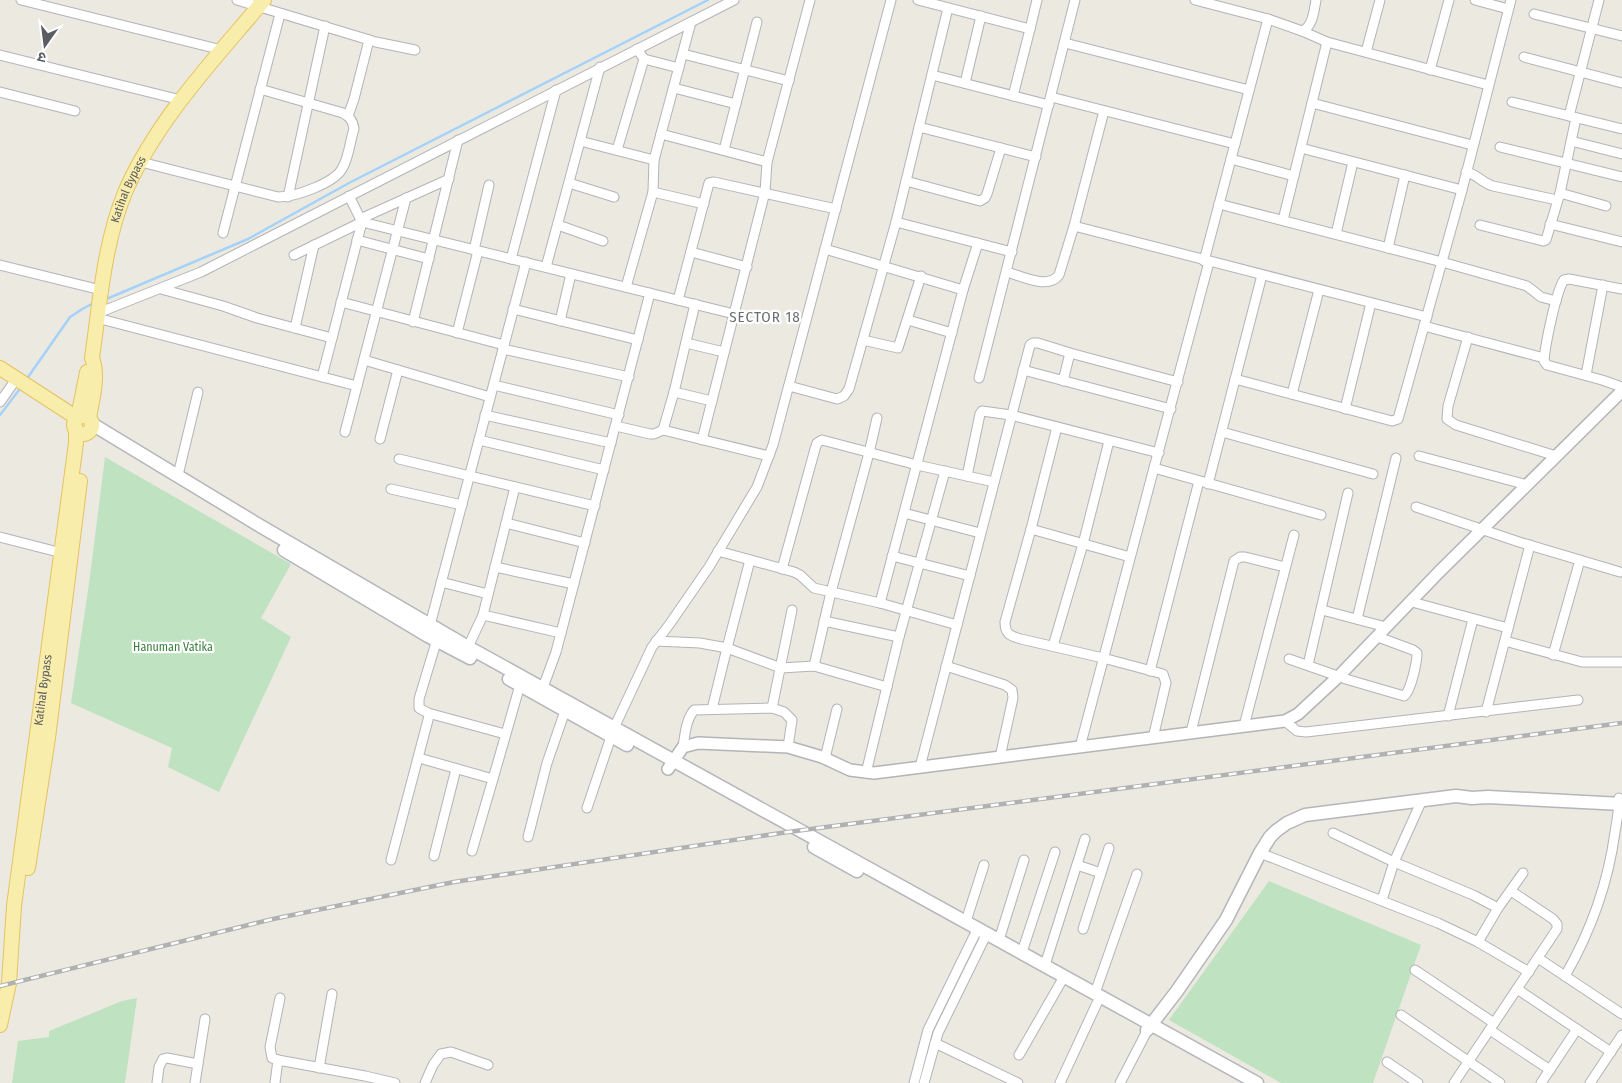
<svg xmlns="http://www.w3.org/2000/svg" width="1622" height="1083" font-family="'Fira Sans Condensed','Noto Sans Devanagari',sans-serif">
	<rect width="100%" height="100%" fill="#ece9e1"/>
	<g fill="#bfe2c0">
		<path d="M105,457L291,564L261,618L291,637L219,792L168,767L172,748L71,703L89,584Z"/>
		<path d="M1269,881L1421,945L1373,1083H1281L1169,1020Z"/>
		<path d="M137,998L125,1083H12L18,1041L49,1037V1031L122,1001Z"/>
	</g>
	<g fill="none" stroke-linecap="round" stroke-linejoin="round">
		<g stroke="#a5d2f8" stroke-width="2.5">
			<path d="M104,300L248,239L349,183L708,0"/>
			<path d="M26,380L70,317L84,308L94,303"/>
			<path d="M0,415L22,386"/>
		</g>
		<defs>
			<g id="minor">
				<path d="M21,0L222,50"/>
				<path d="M237,0L376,42L415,50"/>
				<path d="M918,0L1030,29L1013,96"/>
				<path d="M1195,0L1268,19L1302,31C1313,27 1314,10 1316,0"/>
				<path d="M1475,0L1508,9"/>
				<path d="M1534,14L1622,36"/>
				<path d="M1030,29L1037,0"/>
				<path d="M1302,31L1327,42L1488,85"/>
				<path d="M1065,43L1249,90"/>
				<path d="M1366,52L1380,0"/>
				<path d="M683,54L789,81"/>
				<path d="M0,55L181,100"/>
				<path d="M1524,57L1622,83"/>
				<path d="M644,59L679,68"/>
				<path d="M1430,70L1449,0"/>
				<path d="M932,75L1049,105"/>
				<path d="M965,83L981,16"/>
				<path d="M674,88L736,104"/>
				<path d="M0,92L75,111"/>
				<path d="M1051,97L1235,144"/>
				<path d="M1512,102L1622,129"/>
				<path d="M1312,103L1472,145"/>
				<path d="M348,116L354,99L369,40"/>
				<path d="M1569,116L1599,0"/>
				<path d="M919,127L1036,157"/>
				<path d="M661,134L767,162"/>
				<path d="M580,141L654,160"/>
				<path d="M1571,141L1622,154"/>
				<path d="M1500,147L1622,177"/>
				<path d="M1301,148L1462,190"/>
				<path d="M617,150L644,59L637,49"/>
				<path d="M724,150L757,22"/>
				<path d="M1231,159L1294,176"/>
				<path d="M141,162L278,197C295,197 336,183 343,167C349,156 350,141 354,129C353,121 350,117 343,113L260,89"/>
				<path d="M1466,172C1477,174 1482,183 1493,186L1557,200"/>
				<path d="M906,181L980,201L985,198L987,194L1001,148"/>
				<path d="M569,183L614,197"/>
				<path d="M653,192L654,160L691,22"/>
				<path d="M1560,193L1606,206"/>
				<path d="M349,196L362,222L734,314"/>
				<path d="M288,197L325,26"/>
				<path d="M1219,204L1442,262L1527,286L1541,297L1556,301"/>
				<path d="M360,219L449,179"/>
				<path d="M1283,220L1327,42"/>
				<path d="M896,222L1012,252"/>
				<path d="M1550,224L1622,242"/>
				<path d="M558,225L603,241"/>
				<path d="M1480,225L1543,241L1546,240L1560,193L1576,118"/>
				<path d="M1074,226L1427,317"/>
				<path d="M223,233L280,14"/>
				<path d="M1336,234L1353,162"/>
				<path d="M357,240L429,259"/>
				<path d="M1388,248L1405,175"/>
				<path d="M825,249L963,290"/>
				<path d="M474,250L489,185"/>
				<path d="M691,252L747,267"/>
				<path d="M294,255L362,222"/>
				<path d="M511,259L556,90"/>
				<path d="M1204,261L1268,19"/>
				<path d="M1209,262L1154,468L1321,515"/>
				<path d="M0,265L101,290"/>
				<path d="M546,267L600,67"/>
				<path d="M1007,272C1021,276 1048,290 1059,275L1074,226L1104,111"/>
				<path d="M626,287L653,192L704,204"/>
				<path d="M161,289L223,306L257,318L332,338"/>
				<path d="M1622,289L1569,279L1564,280C1556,291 1545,346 1544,361L1547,365L1602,380L1622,387"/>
				<path d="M678,300L709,183L714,182L836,209"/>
				<path d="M341,302L504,345"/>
				<path d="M513,309L638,340"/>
				<path d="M98,313L201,272L734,0"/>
				<path d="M97,318L357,386"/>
				<path d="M908,320L952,333"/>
				<path d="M560,321L571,274"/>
				<path d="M413,322L458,140"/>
				<path d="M1424,326L1544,358"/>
				<path d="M295,328L314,245"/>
				<path d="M457,333L478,251"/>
				<path d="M1468,337L1448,406L1447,419L1456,425L1556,456"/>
				<path d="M863,340L898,348L921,276"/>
				<path d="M686,343L724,352"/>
				<path d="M503,349L629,377"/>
				<path d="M364,360L490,397"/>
				<path d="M1023,370L1171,409"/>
				<path d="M1586,375L1603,285"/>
				<path d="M322,377L362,222"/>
				<path d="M979,378L1075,0"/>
				<path d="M1235,379L1392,421L1398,419L1462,190L1511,0"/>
				<path d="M1063,381L1070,353"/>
				<path d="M494,385L619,415"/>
				<path d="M789,386L837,399L844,396L849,389L896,222L948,8"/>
				<path d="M674,392L712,401"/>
				<path d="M1292,394L1319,290"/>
				<path d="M0,402L12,385"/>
				<path d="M1345,409L1371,303"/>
				<path d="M485,415L611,443"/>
				<path d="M616,426L650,434H654L663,430L769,456"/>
				<path d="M1057,427L1031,529L1005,622C1005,634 1010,636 1021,639L1103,658L1163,674L1166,683L1153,738"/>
				<path d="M663,430L674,392L695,304"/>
				<path d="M345,432L406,198"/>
				<path d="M1222,432L1373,474"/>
				<path d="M380,439L398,370"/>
				<path d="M479,440L604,470"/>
				<path d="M702,440L765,192L767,162L810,0"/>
				<path d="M1419,456L1527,485"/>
				<path d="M399,459L595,506"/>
				<path d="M178,475L198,392"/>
				<path d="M967,476L980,414L982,411L1011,415L1159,453"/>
				<path d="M1208,484L1262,275"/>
				<path d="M391,489L462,505"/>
				<path d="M1416,507L1519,542L1620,572"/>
				<path d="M904,513L980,533"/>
				<path d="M506,523L585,543"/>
				<path d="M1031,529L1130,557"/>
				<path d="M0,537L62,553"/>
				<path d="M718,551L794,572L800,575L814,588L880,603L957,625"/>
				<path d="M892,556L970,576"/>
				<path d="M750,560L727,648L781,668L814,666L887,687"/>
				<path d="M495,567L574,584"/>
				<path d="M782,569L815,449L817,443L822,440L917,465L994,482"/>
				<path d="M441,582L488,594"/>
				<path d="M1412,602L1508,628"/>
				<path d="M880,603L963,290L978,243"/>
				<path d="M1322,610L1386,627"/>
				<path d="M483,615L561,633"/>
				<path d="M1357,619L1396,458"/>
				<path d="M824,621L899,637"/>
				<path d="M430,625L526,262"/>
				<path d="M656,641L700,643L727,648L712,709"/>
				<path d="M1505,641L1582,662H1622"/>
				<path d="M1053,646L1083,544L1109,441"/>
				<path d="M468,647L483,615L515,487"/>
				<path d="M1553,655L1580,560"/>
				<path d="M1289,659L1349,680L1404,696C1411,691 1417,662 1417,653L1413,650L1378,637"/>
				<path d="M1308,665L1348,493"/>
				<path d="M814,666L831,592L869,453L877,418"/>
				<path d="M946,666L1005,685L1012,690L1013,698L1000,757"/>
				<path d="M1150,671L1199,481"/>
				<path d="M541,693L556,652L650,293"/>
				<path d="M772,708L792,610"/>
				<path d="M1486,712L1530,545"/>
				<path d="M428,713L505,734"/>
				<path d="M1448,716L1473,619"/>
				<path d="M1285,721L1297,731L1306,732L1578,700"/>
				<path d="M1244,726L1294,535"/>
				<path d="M1191,732L1234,561L1240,557H1245L1285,567"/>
				<path d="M683,747C685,734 686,720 694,710L772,708L784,712L792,720L788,747"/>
				<path d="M1080,747L1154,468"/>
				<path d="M419,758L493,779L520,685"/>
				<path d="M825,758L837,709"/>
				<path d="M920,767L1030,345L1033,343H1038L1070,353L1178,382"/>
				<path d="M866,773L899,637L945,471"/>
				<path d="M587,808L614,728L652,647L669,625L709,567L757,487L773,445L891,0"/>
				<path d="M1333,833L1394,862L1473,895L1498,908"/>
				<path d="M528,837L547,763L565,711"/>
				<path d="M472,851L493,779"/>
				<path d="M1260,853L1438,923L1478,942L1529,972"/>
				<path d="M434,856L456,769"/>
				<path d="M391,860L429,716L428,713L419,708V699L438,636"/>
				<path d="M1077,865L1101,873"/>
				<path d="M1382,900L1394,862L1422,800"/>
				<path d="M966,921L984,865"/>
				<path d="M1083,929L1109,848"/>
				<path d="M999,940L1024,860"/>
				<path d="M1478,942L1498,908L1523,873"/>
				<path d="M1022,952L1055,852"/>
				<path d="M1538,958L1622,1014"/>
				<path d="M1045,965L1085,839"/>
				<path d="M1415,970L1494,1023"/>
				<path d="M1565,976C1591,931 1608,884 1615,832C1617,821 1619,809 1619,798"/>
				<path d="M1517,989L1611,1052"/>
				<path d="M1095,993L1137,874"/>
				<path d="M280,998L270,1047L272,1058L278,1060L365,1076L395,1083"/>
				<path d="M1401,1015L1500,1083"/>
				<path d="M1490,1030L1550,1070"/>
				<path d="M935,1043L1018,1083"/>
				<path d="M1019,1055L1061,982"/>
				<path d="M1387,1062L1418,1083"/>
				<path d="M319,1068L332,994"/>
				<path d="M157,1083L159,1067L163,1059L167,1058L198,1064"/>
				<path d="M195,1083L205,1019"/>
				<path d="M275,1083L278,1060"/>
				<path d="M425,1083L433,1065L441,1054L451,1052L488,1065"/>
				<path d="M914,1083L928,1030L978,928"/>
				<path d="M924,1083L938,1033L987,933"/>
				<path d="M1060,1083L1097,1003"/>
				<path d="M1120,1083L1147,1031"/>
				<path d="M1454,1083L1557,929V924L1553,919L1511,891"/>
				<path d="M1541,1083L1577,1029"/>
				<path d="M1590,1083L1622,1035"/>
			</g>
			<path id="tertiary" d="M668,769L683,747L698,743L788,747L822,757L850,770L874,773L1285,721L1298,714L1339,676L1439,572L1622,391"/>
			<g id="secondary">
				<path d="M92,424L262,527L468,647L1257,1083"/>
				<path d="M284,550L428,636L470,658"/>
				<path d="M509,679L627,745"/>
				<path d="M814,847L857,871"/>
				<path d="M1147,1030L1177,991L1226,920L1260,853L1270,837L1276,831L1287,823L1305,815L1456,796L1472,798L1488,797L1622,804"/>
			</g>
			<g id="primary">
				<path d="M0,368L77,418"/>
				<circle cx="83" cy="425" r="9"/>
				<path d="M78,417L87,372"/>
				<path id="s1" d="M89,418C92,400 99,376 92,358C100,302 104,242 126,190C158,118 214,60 264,0"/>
				<path d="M28,868L48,738L80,481"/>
				<path id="s2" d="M0,1025L9,983L14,906L76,443V429"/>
			</g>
		</defs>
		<use href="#minor" stroke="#b2b4b8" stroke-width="11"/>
		<use href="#tertiary" stroke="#b2b4b8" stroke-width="14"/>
		<use href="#secondary" stroke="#b3b6bb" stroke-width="15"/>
		<use href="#primary" stroke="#e5c361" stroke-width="16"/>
		<use href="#minor" stroke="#fff" stroke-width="9"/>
		<use href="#tertiary" stroke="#fff" stroke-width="11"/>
		<use href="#secondary" stroke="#fff" stroke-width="12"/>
		<use href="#primary" stroke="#f8edaa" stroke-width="14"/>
		<defs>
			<path id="rail" d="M0,986L273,919L454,882L788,832L1622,723"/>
		</defs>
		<use href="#rail" stroke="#b0b1b1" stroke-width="4.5"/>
		<use href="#rail" stroke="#fff" stroke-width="2.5" stroke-dasharray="8" stroke-linecap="butt"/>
	</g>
	<g text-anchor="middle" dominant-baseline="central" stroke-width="4.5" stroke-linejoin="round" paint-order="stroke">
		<g font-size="12" fill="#5a5d61" stroke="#fff">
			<text stroke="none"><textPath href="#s1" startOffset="234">Katihal Bypass</textPath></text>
			<text stroke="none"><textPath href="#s2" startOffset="338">Katihal Bypass</textPath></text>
		</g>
		<g font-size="12" fill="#3b7f40" stroke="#fff">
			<text x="173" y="647">Hanuman Vatika</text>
		</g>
		<g font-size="15" letter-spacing="1" fill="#6b6f73" stroke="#fff">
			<text x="765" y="317">SECTOR 18</text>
		</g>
	</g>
	<g transform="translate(45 45) rotate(194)" stroke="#ffffff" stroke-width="4" paint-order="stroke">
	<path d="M0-4L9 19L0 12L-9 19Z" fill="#5a5d61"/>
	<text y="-8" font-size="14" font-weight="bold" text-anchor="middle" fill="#5a5d61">उ</text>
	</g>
</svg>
